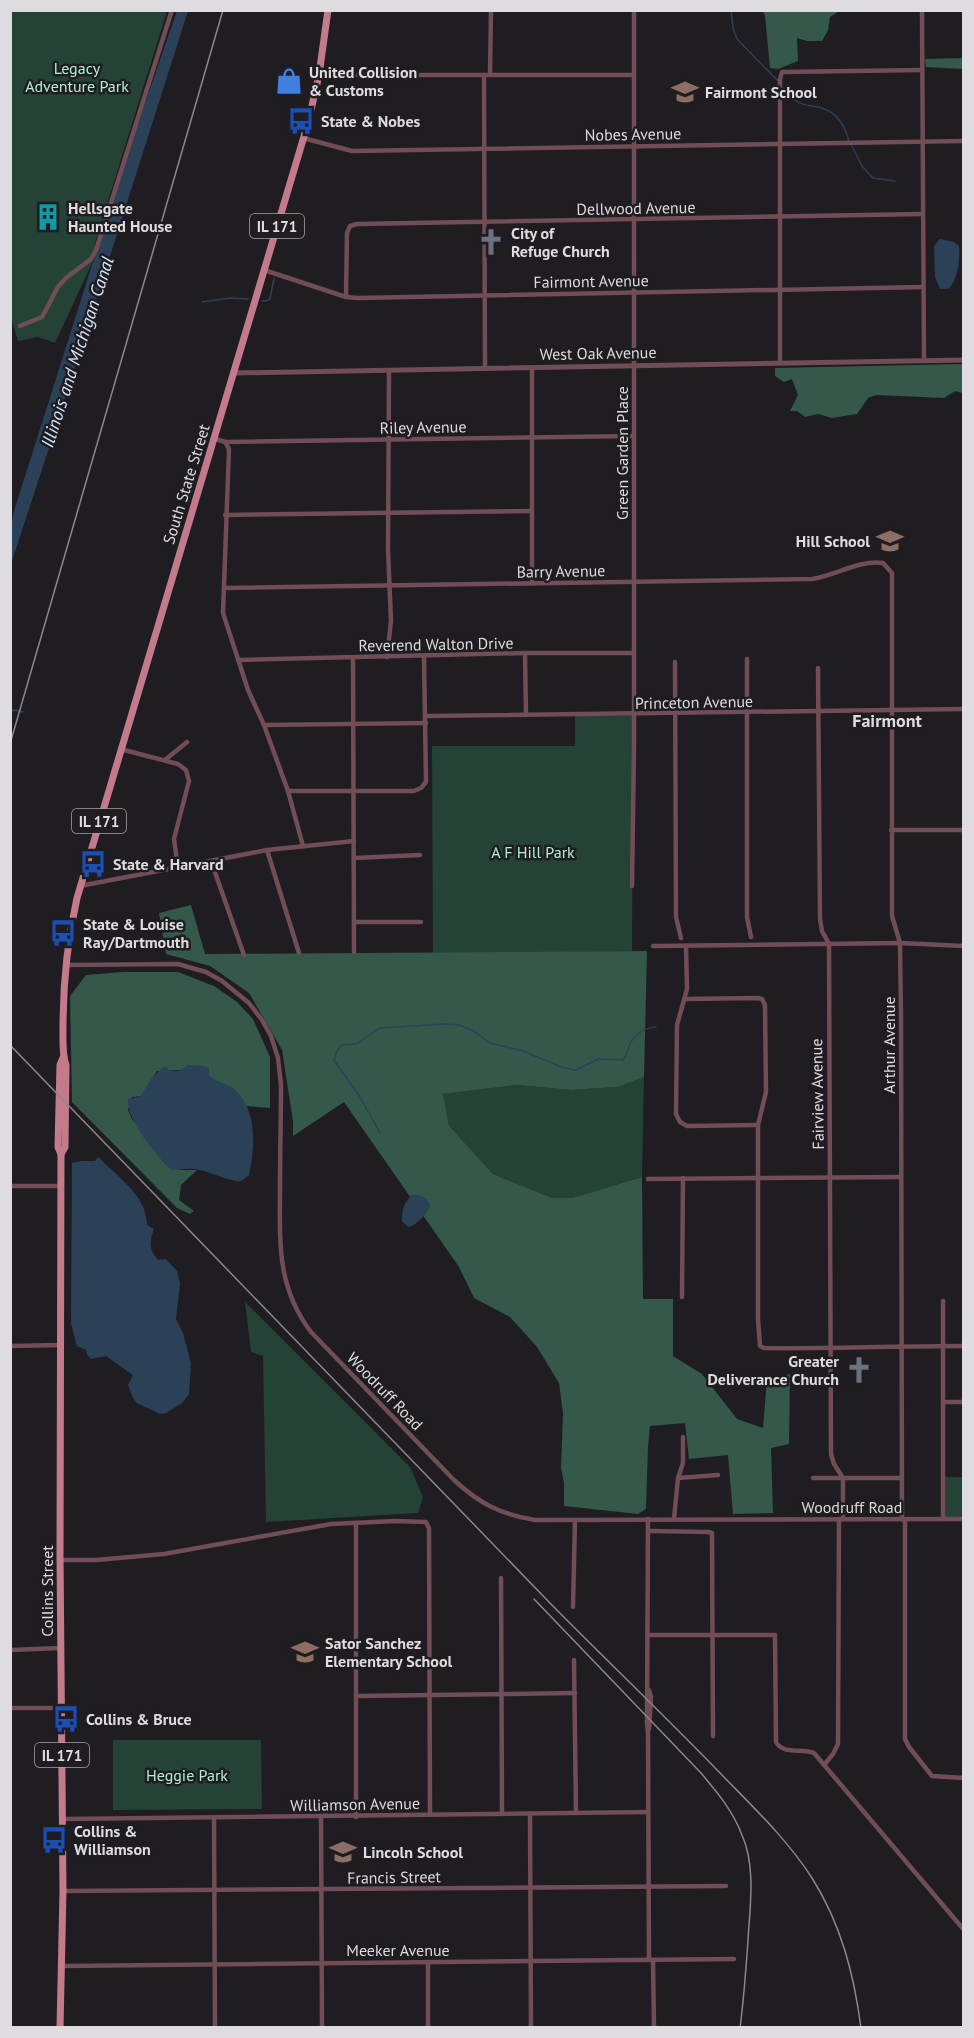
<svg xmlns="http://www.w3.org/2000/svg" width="974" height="2038" font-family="'PT Sans',sans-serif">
	<rect width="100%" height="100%" fill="#1f1d22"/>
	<g fill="#244235">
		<path d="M10,11H167L95,243L93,261L55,343L38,337L18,341L11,318Z"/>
		<path d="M575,716H633L632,951L433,954L432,746H575Z"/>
		<path d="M644,1077L642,1177L572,1198H552L493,1174L449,1127L442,1094L517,1085L571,1090L618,1087Z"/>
		<path d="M245,1302L410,1467L423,1497L418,1513L266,1522L263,1356L251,1352Z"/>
		<path d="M941,1477H963V1517H942Z"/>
		<path d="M113,1740H261L262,1809L113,1810Z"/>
	</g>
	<g fill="#345849">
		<path d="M763,11H839L830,17L828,30L822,41H807L797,38L798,61L778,69L770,68L765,16Z"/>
		<path d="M963,58V69L926,67L925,59Z"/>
		<path d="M963,364V393L955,391L944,398L876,395L868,398L857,414L832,418L818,414L805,417L797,411H790L798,395L792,379L784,382L775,376V368Z"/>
		<path d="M191,905L205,954L647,951L644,1077L618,1087L571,1090L517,1085L443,1094L449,1126L493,1174L552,1198H572L642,1177L643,1299H673V1356L702,1374L737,1419L763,1428L767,1379L790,1374L789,1444L771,1448L773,1513L733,1514L728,1455L689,1459L685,1423L650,1426L648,1447L646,1509L638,1514L564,1506V1483L561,1468L563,1413L559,1383L537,1347L510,1317L474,1298L459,1267L344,1102L293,1136V1121L282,1050L249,993L210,966L166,954L159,913Z"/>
		<path d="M123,972H178L214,986L237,1002L253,1019L270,1057V1108L246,1106C233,1084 223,1089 209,1076L208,1072L174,1070L157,1071L141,1096L132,1097L128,1110L132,1119L166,1165L180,1170H197L181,1185L179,1200L194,1211L190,1214L177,1208L72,1102L70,996L86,975Z"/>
	</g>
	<g fill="#2b4158">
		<path d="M177,11H188L47,454L11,564V525L14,511L125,161Z"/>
		<path d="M940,239L954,242L959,246C960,259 958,281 948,289H940L935,277L934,246Z"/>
		<path d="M188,1065L204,1066L209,1068V1076C216,1082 226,1083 234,1089C258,1110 255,1148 249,1175C248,1176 242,1181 241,1181C235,1183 208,1172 201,1170C191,1167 181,1170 172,1170C157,1157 126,1119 128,1099L141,1096L151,1079L164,1066L169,1070L180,1071Z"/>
		<path d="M98,1157C117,1176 147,1196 147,1225L154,1229C149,1242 149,1249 158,1260L166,1259L177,1271L180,1283L176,1319L183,1333L191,1363L189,1394L182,1403L166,1413L160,1414L137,1403L133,1398L128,1385L133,1375L106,1356L91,1359L87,1355L86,1350L77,1346L71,1324L72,1163L81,1161H95Z"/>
		<path d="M412,1195C421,1194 428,1198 430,1206C426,1215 417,1225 408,1227L402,1221C402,1209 403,1204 412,1195Z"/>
	</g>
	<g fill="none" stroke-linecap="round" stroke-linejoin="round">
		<g stroke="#2b4158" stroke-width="1.5">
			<path d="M731,10L733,28L737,39L779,82"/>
			<path d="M783,88C787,92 791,98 796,101C805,107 815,105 824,109C838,113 846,128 849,142"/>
			<path d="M852,146L862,166L873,178L895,181"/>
			<path d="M262,301H266L270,299L274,278"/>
			<path d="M202,302L230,298L248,299"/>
			<path d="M10,712L14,710L23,712"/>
			<path d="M380,1133L360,1097L334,1060L338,1049L342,1045L357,1044L379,1028L445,1024L459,1025L472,1030L490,1043L520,1050L564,1068L576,1070L598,1059L623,1060C628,1054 627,1049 631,1042C636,1033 646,1028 656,1027"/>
		</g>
		<g stroke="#714d55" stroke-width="4.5">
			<path d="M922,10L924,360"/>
			<path d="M319,75H634"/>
			<path d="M484,75L485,369"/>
			<path d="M490,75L491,10"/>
			<path d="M303,138L352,151L964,141"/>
			<path d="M264,270L346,297L358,298L923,287"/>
			<path d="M346,297L347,233L350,226L357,224L923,214"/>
			<path d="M20,326L42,317L58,287L66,278L91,259L96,250L172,10"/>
			<path d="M780,363V79L782,72L922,70"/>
			<path d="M213,438L225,442L634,436"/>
			<path d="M225,442L229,449L223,613L248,690L264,725L288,791L303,846"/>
			<path d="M225,515L532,511"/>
			<path d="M532,583V368"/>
			<path d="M224,588L812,579C837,575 858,560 883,563L892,573V916L900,943L901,1016L902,1519"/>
			<path d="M525,653L526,715"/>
			<path d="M387,657L391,621L388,550L389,371"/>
			<path d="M353,658L354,952"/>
			<path d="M747,659V917L751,937"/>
			<path d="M238,660L525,653H634"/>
			<path d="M675,662L676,917L681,938"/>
			<path d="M818,668L820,919L822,931L829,944L831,1454L834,1464L843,1478V1519"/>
			<path d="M426,716L964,709"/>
			<path d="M264,725L426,723"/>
			<path d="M120,749L178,764L186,770L189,781L174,839L178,868"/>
			<path d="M165,760L187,742"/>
			<path d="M288,791H414L421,788L426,782L424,657"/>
			<path d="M891,830H964"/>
			<path d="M267,850L299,953"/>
			<path d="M354,858L420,855"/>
			<path d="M211,861L244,955"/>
			<path d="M80,886L267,850L354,841"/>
			<path d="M632,886L634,746V10"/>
			<path d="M354,922H421"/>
			<path d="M653,946L900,943L964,946"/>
			<path d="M686,946L687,989L677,1025L676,1114L680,1122L687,1126L758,1125"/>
			<path d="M65,965L178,964L206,972L222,981L249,1003L262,1020L271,1036L278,1058L281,1085C281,1119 280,1153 280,1187C280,1241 276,1286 311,1332L454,1480C480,1504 500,1514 535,1520L964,1519"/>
			<path d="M685,999L758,998L762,999L765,1005L766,1092L758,1125V1319L760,1346L764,1348C830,1349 897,1346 964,1346"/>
			<path d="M648,1179L901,1177"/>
			<path d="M10,1186H61"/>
			<path d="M682,1297L683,1178"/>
			<path d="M943,1301V1519"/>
			<path d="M10,1346L60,1345"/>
			<path d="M943,1402H964"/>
			<path d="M678,1478L718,1475"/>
			<path d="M813,1478H902"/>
			<path d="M648,1519L647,1723L648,1732L649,1960"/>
			<path d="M674,1519L678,1478L683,1463V1437"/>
			<path d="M905,1519V1739L909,1747L932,1776L964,1778"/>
			<path d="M356,1523V1817"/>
			<path d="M649,1531L708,1532L712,1533L713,1736"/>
			<path d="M60,1560H96L164,1554L331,1524L395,1521L426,1522L429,1528L430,1815"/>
			<path d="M501,1578L502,1814"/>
			<path d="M573,1607L575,1520"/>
			<path d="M648,1635H775L776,1742C783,1755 802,1748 814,1753L964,1930"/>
			<path d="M10,1650L61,1648"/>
			<path d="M574,1660L576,1813"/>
			<path d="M649,1690L651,1697L649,1729"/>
			<path d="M356,1696L575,1693"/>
			<path d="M10,1708H61"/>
			<path d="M824,1765L833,1754L838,1744L839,1519"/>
			<path d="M530,1814L531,2028"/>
			<path d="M321,1817L322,2028"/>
			<path d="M214,1818L215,2028"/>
			<path d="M63,1819L648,1812"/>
			<path d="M63,1891L726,1886"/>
			<path d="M653,1960L654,2028"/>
			<path d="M428,1962V2028"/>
			<path d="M62,1966L734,1959"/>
		</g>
		<path stroke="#714d55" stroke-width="5" d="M233,373L964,360"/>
		<g stroke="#c37b8c" stroke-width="7">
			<path d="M61,1154L65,1147L66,1065C62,1054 63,1041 63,1028C63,984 67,942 77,898L308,123L319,75L328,10"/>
			<path d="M60,2028L63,1891L60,1554L61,1154L58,1147L60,1065L63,1058"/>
		</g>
		<g stroke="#8a888c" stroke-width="1.5">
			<path d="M10,744L223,10"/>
			<path d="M10,1045C190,1229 368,1417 548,1601C605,1659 664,1715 721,1774C753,1807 787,1839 812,1878C841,1924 854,1974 861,2028"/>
			<path d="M534,1599L701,1773C717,1792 733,1811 742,1835C756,1867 750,1906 748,1940C746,1969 744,1998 740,2028"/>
		</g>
	</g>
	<defs>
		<symbol id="shop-bare" viewBox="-9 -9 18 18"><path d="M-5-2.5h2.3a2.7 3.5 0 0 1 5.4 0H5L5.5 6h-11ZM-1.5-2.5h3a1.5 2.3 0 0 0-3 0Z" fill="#3f7fe0" stroke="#1f1d22" stroke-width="2.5" paint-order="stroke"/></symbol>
		<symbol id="school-bare" viewBox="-9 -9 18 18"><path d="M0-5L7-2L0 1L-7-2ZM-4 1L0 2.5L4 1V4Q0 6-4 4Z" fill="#8d6e63" stroke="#1f1d22" stroke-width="2.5" paint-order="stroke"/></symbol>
		<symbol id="bus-bare" viewBox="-9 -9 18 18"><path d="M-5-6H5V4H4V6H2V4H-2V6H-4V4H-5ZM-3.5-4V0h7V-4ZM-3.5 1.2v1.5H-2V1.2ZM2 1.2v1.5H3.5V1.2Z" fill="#1a4fb4" stroke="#1f1d22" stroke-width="2.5" paint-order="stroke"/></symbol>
		<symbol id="building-bare" viewBox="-9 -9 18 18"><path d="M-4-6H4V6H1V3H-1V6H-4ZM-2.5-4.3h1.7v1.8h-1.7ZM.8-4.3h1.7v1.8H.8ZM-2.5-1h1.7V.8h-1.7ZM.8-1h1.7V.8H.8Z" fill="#0f9aa8" stroke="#1f1d22" stroke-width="2.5" paint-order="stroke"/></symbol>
		<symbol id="church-bare" viewBox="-9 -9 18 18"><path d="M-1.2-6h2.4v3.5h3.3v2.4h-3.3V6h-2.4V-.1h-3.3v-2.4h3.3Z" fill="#6b7280" stroke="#1f1d22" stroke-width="2.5" paint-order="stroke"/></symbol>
	</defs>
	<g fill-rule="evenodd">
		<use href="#shop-bare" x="270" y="62" width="38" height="38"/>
		<use href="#school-bare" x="666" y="73" width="38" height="38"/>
		<use href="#bus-bare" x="282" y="102" width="38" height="38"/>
		<use href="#building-bare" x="29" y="198" width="38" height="38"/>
		<use href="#church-bare" x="472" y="223" width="38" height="38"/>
		<use href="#school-bare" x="871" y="522" width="38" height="38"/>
		<use href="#bus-bare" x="74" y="845" width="38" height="38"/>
		<use href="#bus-bare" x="44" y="914" width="38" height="38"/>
		<use href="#church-bare" x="840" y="1351" width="38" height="38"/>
		<use href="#school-bare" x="286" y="1633" width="38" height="38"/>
		<use href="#bus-bare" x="47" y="1700" width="38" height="38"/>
		<use href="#bus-bare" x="35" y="1821" width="38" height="38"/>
		<use href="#school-bare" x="324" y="1833" width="38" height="38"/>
	</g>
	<g text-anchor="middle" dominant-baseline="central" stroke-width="5" stroke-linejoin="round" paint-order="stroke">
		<g fill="#1f1d22" stroke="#a5a3a7" stroke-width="1.5">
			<rect x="250" y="214" width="54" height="24" rx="4.5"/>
			<rect x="72" y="809" width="54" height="24" rx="4.5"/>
			<rect x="35" y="1743" width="54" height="24" rx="4.5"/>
		</g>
		<g font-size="15" font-weight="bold" fill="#dedce0">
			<text x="277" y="226">IL 171</text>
			<text x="99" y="821">IL 171</text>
			<text x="62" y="1755">IL 171</text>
		</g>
		<g font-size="16" fill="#aff2d3" stroke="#1f1d22">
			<text x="77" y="68">Legacy<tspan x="77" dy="18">Adventure Park</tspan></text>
			<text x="533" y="852">A F Hill Park</text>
			<text x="187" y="1775">Heggie Park</text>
		</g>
		<g font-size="16" font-weight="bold" fill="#dedce0" stroke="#1f1d22" text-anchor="start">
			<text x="309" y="72">United Collision<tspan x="309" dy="18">&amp; Customs</tspan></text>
			<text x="705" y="92">Fairmont School</text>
			<text x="321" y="121">State &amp; Nobes</text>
			<text x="68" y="208">Hellsgate<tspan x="68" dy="18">Haunted House</tspan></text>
			<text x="511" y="233">City of<tspan x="511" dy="18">Refuge Church</tspan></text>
			<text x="870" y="541" text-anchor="end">Hill School</text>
			<text x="113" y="864">State &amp; Harvard</text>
			<text x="83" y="924">State &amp; Louise<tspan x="83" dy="18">Ray/Dartmouth</tspan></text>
			<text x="839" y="1361" text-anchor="end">Greater<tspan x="839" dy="18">Deliverance Church</tspan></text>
			<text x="325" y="1643">Sator Sanchez<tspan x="325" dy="18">Elementary School</tspan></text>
			<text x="86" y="1719">Collins &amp; Bruce</text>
			<text x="74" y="1831">Collins &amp;<tspan x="74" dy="18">Williamson</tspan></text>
			<text x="363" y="1852">Lincoln School</text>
		</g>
		<g font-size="16" fill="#dedce0" stroke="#1f1d22">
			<text transform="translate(633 134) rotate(-1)">Nobes Avenue</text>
			<text transform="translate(636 208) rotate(-1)">Dellwood Avenue</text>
			<text transform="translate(591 281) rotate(-1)">Fairmont Avenue</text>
			<text transform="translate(598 353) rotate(-1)">West Oak Avenue</text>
			<text transform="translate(423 427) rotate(-1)">Riley Avenue</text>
			<text transform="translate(622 453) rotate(-90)">Green Garden Place</text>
			<text transform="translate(186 484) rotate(-73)">South State Street</text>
			<text transform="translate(561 571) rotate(-1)">Barry Avenue</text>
			<text transform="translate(436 644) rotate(-1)">Reverend Walton Drive</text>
			<text transform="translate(694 702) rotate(-1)">Princeton Avenue</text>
			<text transform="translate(889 1045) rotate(-90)">Arthur Avenue</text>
			<text transform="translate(817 1094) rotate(-91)">Fairview Avenue</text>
			<text transform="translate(385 1391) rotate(46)">Woodruff Road</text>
			<text x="852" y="1507">Woodruff Road</text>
			<text transform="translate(47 1591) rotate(-90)">Collins Street</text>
			<text transform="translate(355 1804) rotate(-1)">Williamson Avenue</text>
			<text transform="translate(394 1877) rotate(-1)">Francis Street</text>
			<text x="398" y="1950">Meeker Avenue</text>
		</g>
		<g font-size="18" font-style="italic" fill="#d4e5f8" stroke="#1f1d22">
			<text transform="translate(77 352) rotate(-72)">Illinois and Michigan Canal</text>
		</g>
		<g font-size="18" font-weight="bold" fill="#dedce0" stroke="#1f1d22">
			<text x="887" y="720">Fairmont</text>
		</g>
	</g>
	<rect width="974" height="2038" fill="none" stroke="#dedce0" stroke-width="24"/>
</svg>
